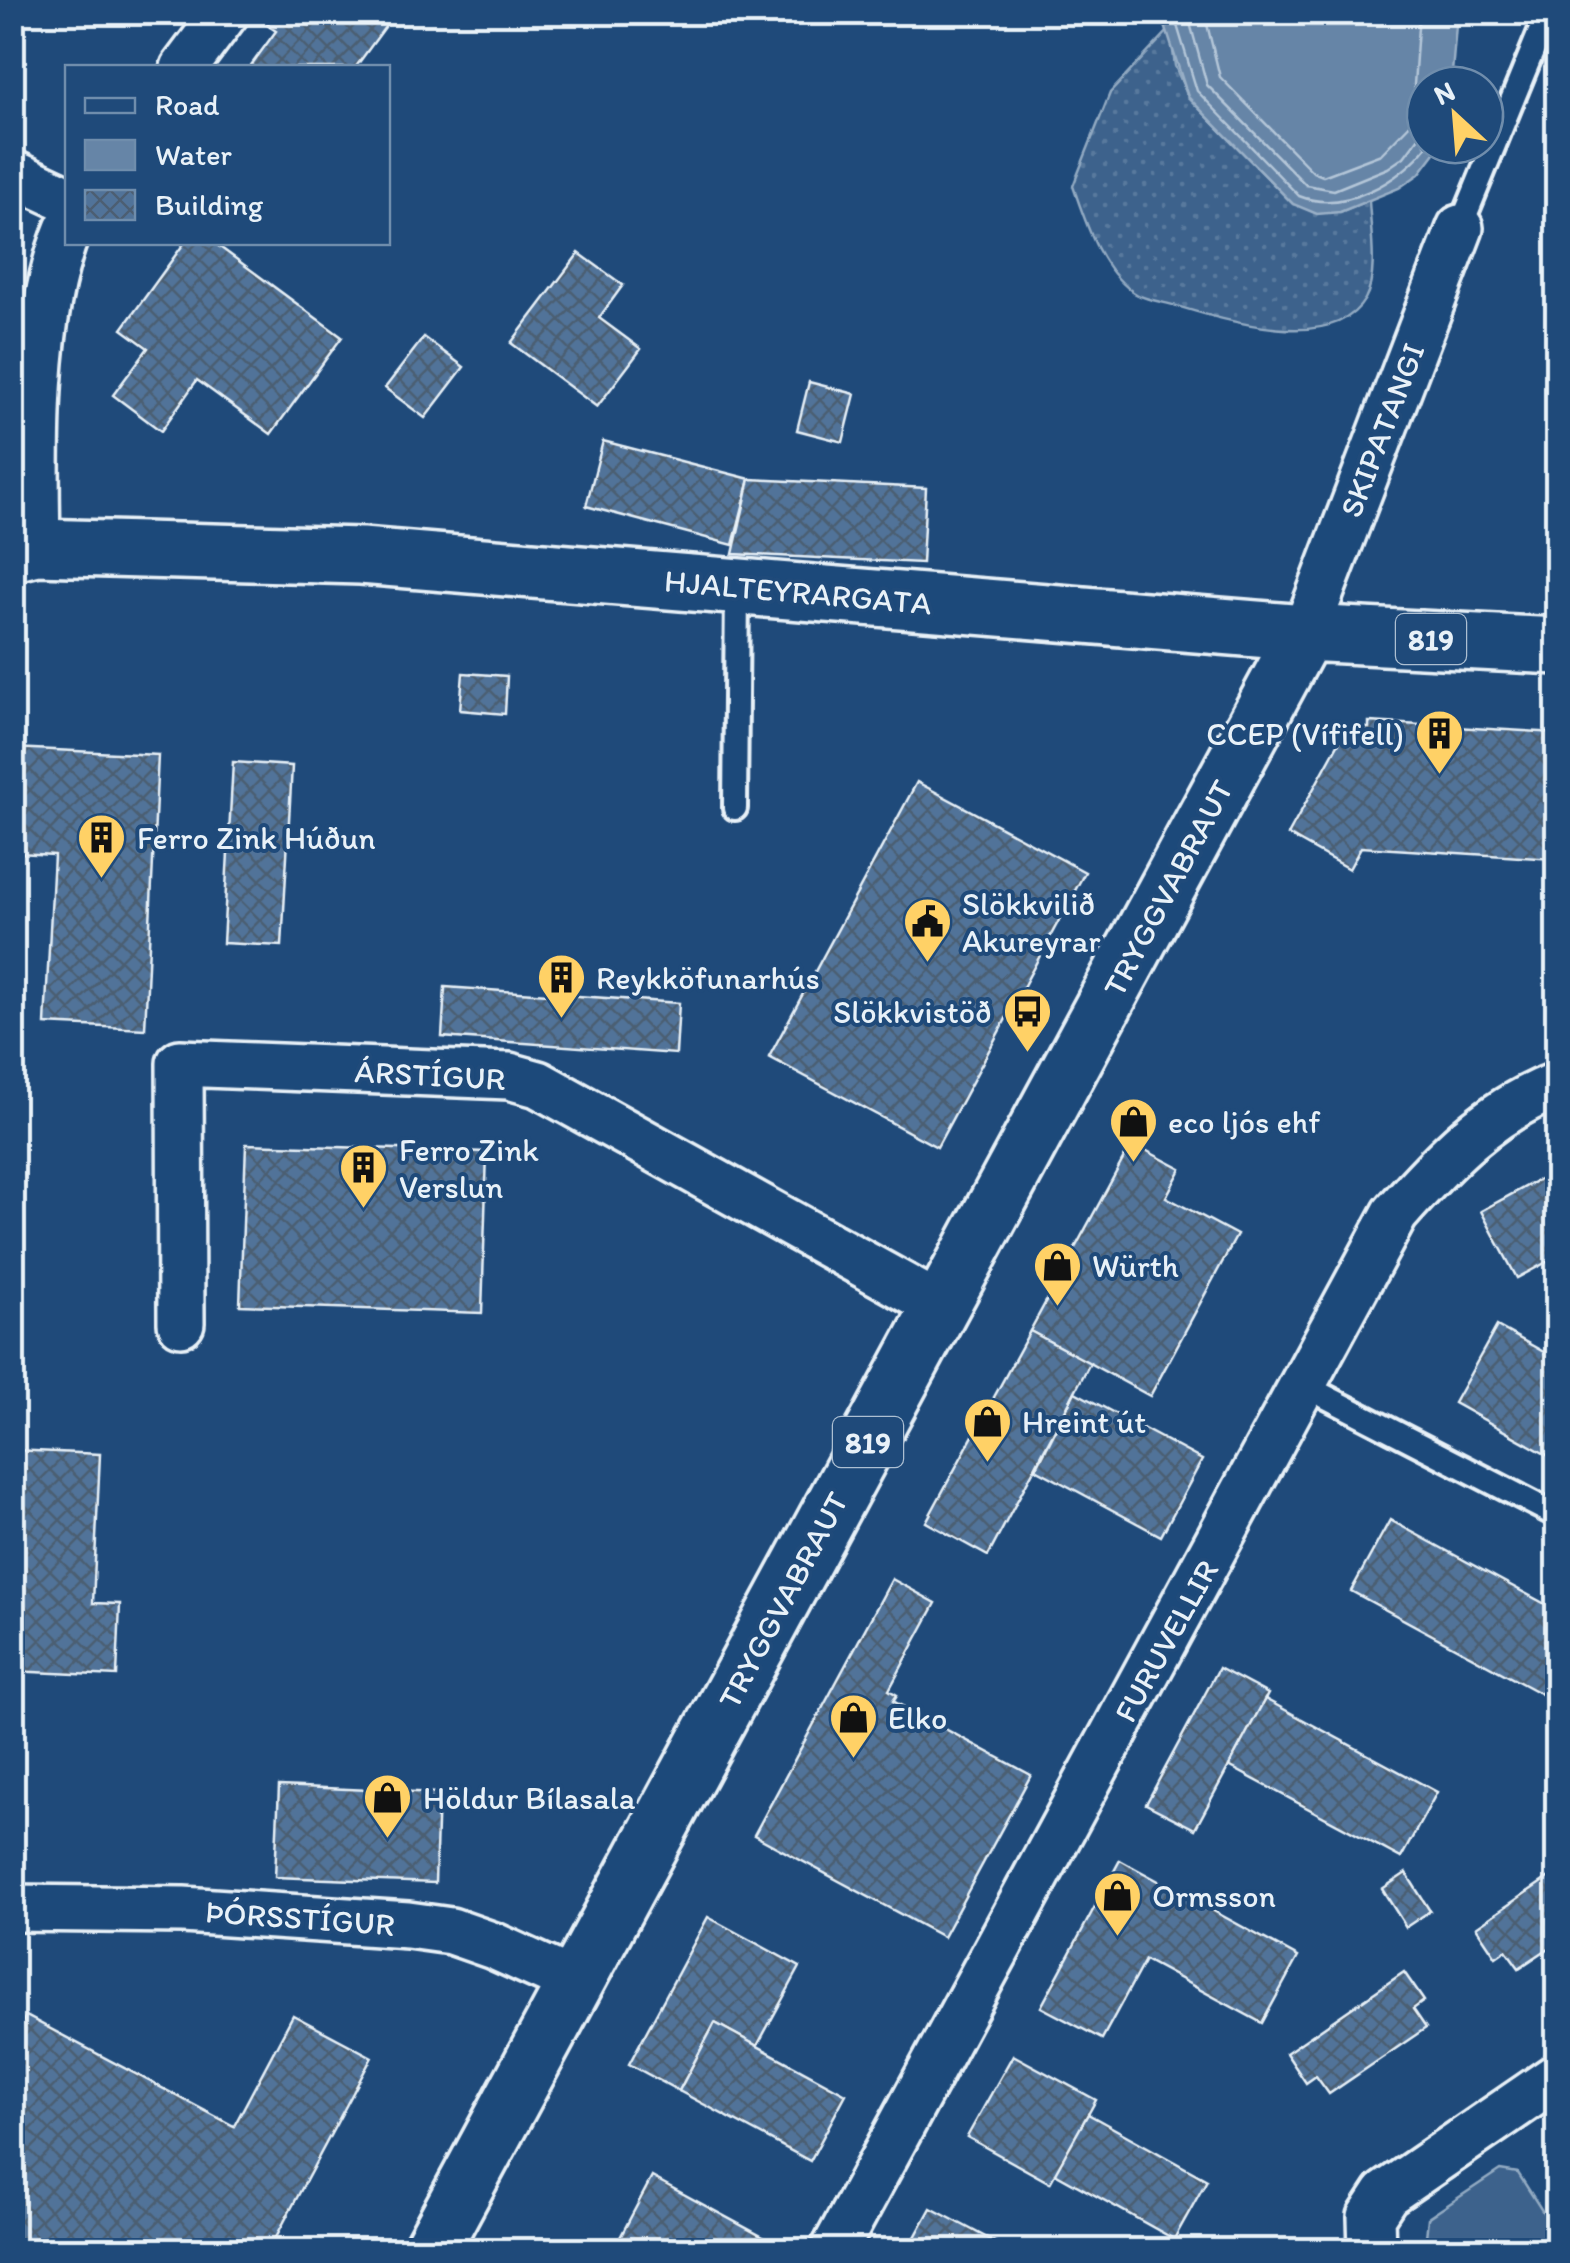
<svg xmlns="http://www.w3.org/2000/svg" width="1570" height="2263" font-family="Itim,sans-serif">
	<defs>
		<pattern id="grass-dots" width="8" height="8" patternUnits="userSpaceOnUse" patternTransform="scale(2.5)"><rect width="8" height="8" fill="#3c628c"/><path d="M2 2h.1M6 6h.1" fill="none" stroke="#58799d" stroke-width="1.8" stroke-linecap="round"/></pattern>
		<pattern id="building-cross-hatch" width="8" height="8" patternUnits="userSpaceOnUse" patternTransform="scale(2.5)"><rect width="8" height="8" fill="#517399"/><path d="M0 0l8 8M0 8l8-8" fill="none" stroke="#4c5e72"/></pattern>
	</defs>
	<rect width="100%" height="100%" fill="#1f4a7a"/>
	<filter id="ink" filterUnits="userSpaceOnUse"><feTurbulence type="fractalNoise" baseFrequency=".01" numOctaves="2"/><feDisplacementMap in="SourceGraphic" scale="20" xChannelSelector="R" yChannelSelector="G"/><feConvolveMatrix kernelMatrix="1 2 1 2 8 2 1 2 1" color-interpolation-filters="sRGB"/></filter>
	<g filter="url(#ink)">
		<path fill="url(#grass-dots)" stroke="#92aac2" stroke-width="2.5" d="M1170,29L1175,66L1188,97L1293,204L1340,212L1369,200C1370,228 1379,274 1365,299C1333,354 1223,320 1177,306C1164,302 1143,300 1133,292C1099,267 1086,223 1073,186L1110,93Z"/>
		<path fill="#3c628c" stroke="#92aac2" stroke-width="2.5" d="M1500,2170L1518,2173L1557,2234V2250H1435L1426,2237L1428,2218Z"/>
		<path fill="#6685a7" stroke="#9ab0c7" stroke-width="2.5" d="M1161,13H1457L1451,85H1425V145H1441L1419,174L1399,188L1340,212L1317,214L1293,204L1188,97Z"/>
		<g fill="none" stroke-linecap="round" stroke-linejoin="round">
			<g stroke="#b4c6d8" stroke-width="2.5">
				<path d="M1173,12L1197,91L1299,196C1344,214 1401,181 1428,145"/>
				<path d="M1187,12L1207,85L1306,185L1334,190L1388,168L1404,157L1425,129"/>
				<path d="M1204,12L1220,77L1313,172L1323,176L1381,154L1422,112L1414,85L1419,12"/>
			</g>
		</g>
		<g fill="url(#building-cross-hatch)" stroke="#e8f1f8" stroke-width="2.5">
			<path d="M276,12H396L355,68H249L276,31L267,25Z"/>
			<path d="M185,242H213L342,337L271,434L197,380L161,431L113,395L148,348L122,329Z"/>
			<path d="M579,253L623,285L599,318L641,349L597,407L511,343Z"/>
			<path d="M424,337L464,367L425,418L385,388Z"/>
			<path d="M809,382L855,394L843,442L797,430Z"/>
			<path d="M603,441L750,479L733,545L586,506Z"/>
			<path d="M750,479L926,488L922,563L733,554Z"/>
			<path d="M463,673L507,676L505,714L460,710Z"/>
			<path d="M1369,722L1558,733L1555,859L1361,847L1349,869L1288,835L1347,728H1369Z"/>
			<path d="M12,748L158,755L145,1029L45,1024L54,855L18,853L12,906Z"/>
			<path d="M233,762L292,766L282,946L223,943Z"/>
			<path d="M917,782L1085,872L937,1147L769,1057Z"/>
			<path d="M445,987L679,1003L676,1054L442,1037Z"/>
			<path d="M1132,1143L1181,1169L1166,1197L1237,1235L1150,1396L1030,1331Z"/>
			<path d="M246,1144L487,1152L482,1313L240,1305Z"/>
			<path d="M1558,1169V1256L1517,1278L1481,1211Z"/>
			<path d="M1497,1326L1558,1360V1461L1454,1403Z"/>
			<path d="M1030,1331L1090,1363L988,1556L926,1522Z"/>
			<path d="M1075,1392L1202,1460L1161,1536L1036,1469Z"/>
			<path d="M12,1450L100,1454L93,1603L120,1604L117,1676L12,1671Z"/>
			<path d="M1390,1520L1558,1611V1703L1351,1591Z"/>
			<path d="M892,1579L936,1603L889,1690L897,1695L893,1701L1031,1775L943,1937L754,1835Z"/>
			<path d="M1219,1668L1268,1694L1195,1829L1146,1804Z"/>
			<path d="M1265,1699L1437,1792L1401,1858L1229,1766Z"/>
			<path d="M279,1786L438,1793L435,1883L275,1877Z"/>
			<path d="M1120,1860L1298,1957L1262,2023L1145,1960L1102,2039L1041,2007Z"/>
			<path d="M1558,1871V1942L1519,1968L1506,1950L1496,1957L1476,1927Z"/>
			<path d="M1406,1873L1430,1911L1406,1927L1382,1889Z"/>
			<path d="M708,1917L800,1967L757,2046L715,2023L679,2091L629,2064Z"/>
			<path d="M1404,1972L1424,2001L1413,2009L1426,2028L1329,2094L1316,2076L1306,2083L1286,2053Z"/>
			<path d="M293,2015L372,2057L269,2250H35L12,2238V2157L23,2137L12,2132V2041L26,2016L234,2126Z"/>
			<path d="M715,2023L846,2094L810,2161L679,2091Z"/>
			<path d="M1013,2055L1096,2100L1050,2183L967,2137Z"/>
			<path d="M1088,2114L1207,2180L1174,2239L1055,2173Z"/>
			<path d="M652,2177L776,2244L773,2250L615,2247Z"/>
			<path d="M931,2208L1010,2250H908Z"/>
		</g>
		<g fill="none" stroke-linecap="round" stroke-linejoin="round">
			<defs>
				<g id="lane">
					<path d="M1460,228L1547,15H1558"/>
					<path d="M735,808L737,587"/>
					<path d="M1305,1386L1558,1516"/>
				</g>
				<g id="street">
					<path d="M184,68L226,12"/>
					<path d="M12,173L68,199"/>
					<path d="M37,547C35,453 32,316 68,229"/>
					<path d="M1305,633L1460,228"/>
					<path d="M181,1323L180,1063L509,1076L538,1084L941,1307"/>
					<path d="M12,1908L183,1910L408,1925L451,1931L494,1946L576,1983"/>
					<path d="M834,2250L1395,1214C1441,1162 1490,1109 1558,1085"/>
					<path d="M1372,2250L1371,2217L1386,2194L1558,2076"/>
				</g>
				<path id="secondary" d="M12,553L37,547L361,556L1305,633"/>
				<path id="primary" d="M431,2250L1305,633L1558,646"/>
			</defs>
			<use href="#lane" stroke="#e8f1f8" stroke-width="30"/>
			<use href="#street" stroke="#e8f1f8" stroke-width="52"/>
			<use href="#secondary" stroke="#e8f1f8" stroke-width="62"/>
			<use href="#primary" stroke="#e8f1f8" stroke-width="62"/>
			<use href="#lane" stroke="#1f4a7a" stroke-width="22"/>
			<use href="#street" stroke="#1f4a7a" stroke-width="45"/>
			<use href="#secondary" stroke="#1f4a7a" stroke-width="55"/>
			<use href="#primary" stroke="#1f4a7a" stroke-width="55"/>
		</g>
	</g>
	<defs>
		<symbol id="building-pin" viewBox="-11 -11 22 30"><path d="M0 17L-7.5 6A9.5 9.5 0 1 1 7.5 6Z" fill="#ffd166" stroke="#1f4a7a"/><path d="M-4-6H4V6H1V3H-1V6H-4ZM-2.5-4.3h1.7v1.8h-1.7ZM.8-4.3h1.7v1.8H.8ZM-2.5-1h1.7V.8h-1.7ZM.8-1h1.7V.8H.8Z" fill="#111"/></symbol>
		<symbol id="civic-pin" viewBox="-11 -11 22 30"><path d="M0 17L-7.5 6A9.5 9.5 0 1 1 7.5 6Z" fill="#ffd166" stroke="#1f4a7a"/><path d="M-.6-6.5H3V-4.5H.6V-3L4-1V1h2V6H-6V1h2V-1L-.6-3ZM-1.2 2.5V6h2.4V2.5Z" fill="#111"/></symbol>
		<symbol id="bus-pin" viewBox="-11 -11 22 30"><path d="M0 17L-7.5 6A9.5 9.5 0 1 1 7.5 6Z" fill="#ffd166" stroke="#1f4a7a"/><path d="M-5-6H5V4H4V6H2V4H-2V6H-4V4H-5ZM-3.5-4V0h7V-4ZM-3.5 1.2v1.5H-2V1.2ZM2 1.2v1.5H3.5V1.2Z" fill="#111"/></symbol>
		<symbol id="shop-pin" viewBox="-11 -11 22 30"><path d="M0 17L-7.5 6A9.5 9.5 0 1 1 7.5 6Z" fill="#ffd166" stroke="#1f4a7a"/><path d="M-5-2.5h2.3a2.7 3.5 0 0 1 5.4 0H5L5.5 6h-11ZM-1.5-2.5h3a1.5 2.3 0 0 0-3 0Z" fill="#111"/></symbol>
	</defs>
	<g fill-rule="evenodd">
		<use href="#building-pin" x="1412" y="706" width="55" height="75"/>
		<use href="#building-pin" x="74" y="810" width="55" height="75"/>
		<use href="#civic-pin" x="900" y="894" width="55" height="75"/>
		<use href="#building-pin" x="534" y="950" width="55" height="75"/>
		<use href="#bus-pin" x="1000" y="984" width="55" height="75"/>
		<use href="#shop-pin" x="1106" y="1094" width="55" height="75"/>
		<use href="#building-pin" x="336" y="1140" width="55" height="75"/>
		<use href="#shop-pin" x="1030" y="1238" width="55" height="75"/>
		<use href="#shop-pin" x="960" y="1394" width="55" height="75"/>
		<use href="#shop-pin" x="826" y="1690" width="55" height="75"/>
		<use href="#shop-pin" x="360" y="1770" width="55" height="75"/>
		<use href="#shop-pin" x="1090" y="1868" width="55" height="75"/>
	</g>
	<g text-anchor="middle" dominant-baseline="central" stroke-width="8" stroke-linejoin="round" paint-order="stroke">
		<g fill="#1f4a7a" stroke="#acbfd2" stroke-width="2.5">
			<rect x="1396" y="614" width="70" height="50" rx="8"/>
			<rect x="833" y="1417" width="70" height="50" rx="8"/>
		</g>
		<g font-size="30" font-weight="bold" fill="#e8f1f8">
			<text x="1431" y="639">819</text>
			<text x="868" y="1442">819</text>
		</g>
		<g font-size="32" fill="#e8f1f8" stroke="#1f4a7a">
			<text transform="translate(1382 430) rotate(-69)">SKIPATANGI</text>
			<text transform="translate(798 592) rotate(5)">HJALTEYRARGATA</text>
			<text transform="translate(1168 888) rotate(-62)">TRYGGVABRAUT</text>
			<text transform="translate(430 1075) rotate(3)">ÁRSTÍGUR</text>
			<text transform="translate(783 1600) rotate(-62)">TRYGGVABRAUT</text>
			<text transform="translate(1166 1641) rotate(-61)">FURUVELLIR</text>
			<text transform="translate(300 1918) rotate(4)">ÞÓRSSTÍGUR</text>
		</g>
		<g font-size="32" fill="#e8f1f8" stroke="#1f4a7a" text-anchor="start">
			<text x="1404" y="734" text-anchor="end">CCEP (Vífifell)</text>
			<text x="137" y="838">Ferro Zink Húðun</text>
			<text x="962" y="904">Slökkvilið<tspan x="962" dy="37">Akureyrar</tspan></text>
			<text x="596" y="978">Reykköfunarhús</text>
			<text x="992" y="1012" text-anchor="end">Slökkvistöð</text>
			<text x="1168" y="1122">eco ljós ehf</text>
			<text x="399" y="1150">Ferro Zink<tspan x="399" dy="37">Verslun</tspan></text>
			<text x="1092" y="1266">Würth</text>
			<text x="1022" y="1422">Hreint út</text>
			<text x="888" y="1718">Elko</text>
			<text x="423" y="1798">Höldur Bílasala</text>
			<text x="1152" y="1896">Ormsson</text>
		</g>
	</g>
	<rect width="1570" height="2263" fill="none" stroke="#1f4a7a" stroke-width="50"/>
	<rect x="25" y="25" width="1520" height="2213" fill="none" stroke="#e8f1f8" stroke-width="4" filter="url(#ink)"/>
	<rect x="65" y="65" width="325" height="180" fill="#1f4a7a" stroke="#6f8dac" stroke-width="2.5"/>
	<rect x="85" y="98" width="50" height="15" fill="#1f4a7a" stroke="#6f8dac" stroke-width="2.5"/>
	<text x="155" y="115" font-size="30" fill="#e8f1f8">Road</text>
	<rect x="85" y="140" width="50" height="30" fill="#6685a7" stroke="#6f8dac" stroke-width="2.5"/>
	<text x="155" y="165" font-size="30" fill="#e8f1f8">Water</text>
	<rect x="85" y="190" width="50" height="30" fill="url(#building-cross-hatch)" stroke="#6f8dac" stroke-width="2.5"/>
	<text x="155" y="215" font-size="30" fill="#e8f1f8">Building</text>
	<g transform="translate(1455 115) rotate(334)"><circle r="48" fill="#1f4a7a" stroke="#6f8dac" stroke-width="2.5"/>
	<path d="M0-8L18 38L0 25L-18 38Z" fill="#ffd166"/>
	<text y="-15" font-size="28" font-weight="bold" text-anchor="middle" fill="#e8f1f8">N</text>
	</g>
</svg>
